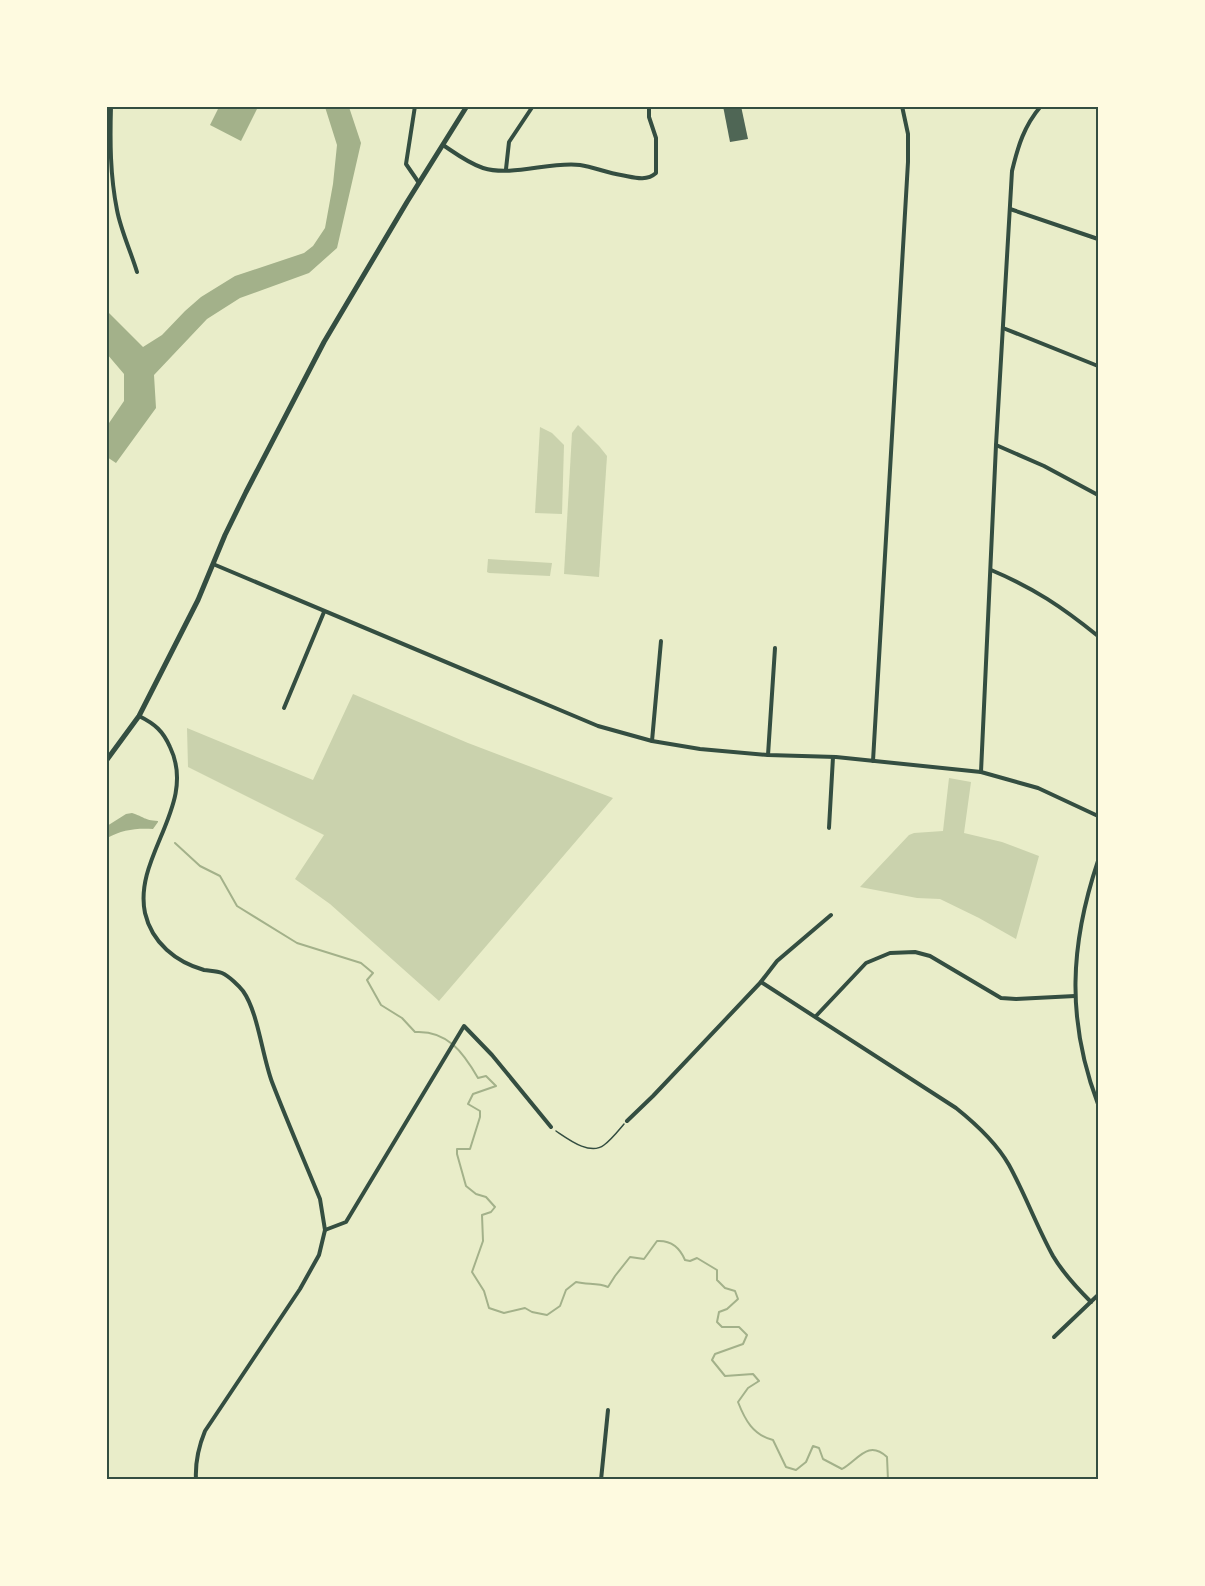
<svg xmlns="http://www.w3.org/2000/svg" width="1205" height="1586" font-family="'Varela Round',sans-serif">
	<rect width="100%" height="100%" fill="#e9edc9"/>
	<g fill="#cad2ad">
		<path d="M578,425L599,446L607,456L599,577L564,574L572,433Z"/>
		<path d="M540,427L552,433L564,445L562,514L535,513Z"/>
		<path d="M488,559L552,563L550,576L489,573L487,572Z"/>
		<path d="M353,694L468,743L613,798L439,1001L330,904L295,879L324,835L188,767L187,728L313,780Z"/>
		<path d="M949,778L971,782L964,833L1002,842L1039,856L1016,939L979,918L940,899L917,898L860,887L909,835L914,833L943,831Z"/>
	</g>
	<g fill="#a3b18a">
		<path d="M219,107H258L241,141L210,125Z"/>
		<path d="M325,107H349L361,143L337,248L309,273L240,298L207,319L154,375L156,408L116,463L107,457V426L124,401V374L107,354V311L143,347L162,335L185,311L201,297L235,276L304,253L313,246L325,228L333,184L337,145Z"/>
		<path d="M132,813C145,817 143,820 158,821V822L153,829C135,828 122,830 107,838V826L126,814Z"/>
	</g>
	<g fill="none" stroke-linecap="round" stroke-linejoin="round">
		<path stroke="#a3b18a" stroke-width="2" d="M175,843L200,866L220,876L237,906L297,943L361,963L373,973L367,980L381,1005L402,1018L415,1032C447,1030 463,1052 478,1078L486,1076L496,1086L473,1094L468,1104L480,1111V1117L470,1149H457V1154L466,1186L476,1194L486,1197L495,1207L491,1212L482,1215L483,1241L472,1272L484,1291L489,1308L504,1313L525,1308L532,1312L547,1315L560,1306L566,1290L576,1282C588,1285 597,1282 608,1287L615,1276L630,1257L644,1259L657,1241C672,1240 680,1248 685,1260L690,1261L697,1258L717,1270V1280L725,1288L735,1291L738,1299L727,1309L719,1312L717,1322L722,1327H739L747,1335L743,1344L715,1354L712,1360L725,1376L753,1374L759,1381L748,1388L738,1402C745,1420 753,1435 773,1440L786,1467L796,1470L806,1462L813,1446L819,1448L823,1459L842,1469C858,1460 868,1439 887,1457L888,1480"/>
	</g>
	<path fill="#4f6655" d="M723,106H741L748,139L730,142Z"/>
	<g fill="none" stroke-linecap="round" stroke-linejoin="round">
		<path stroke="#344e41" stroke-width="1.5" d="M556,1131C568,1139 590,1156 604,1145C612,1139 618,1131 624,1124"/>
		<g stroke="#344e41" stroke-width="4">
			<path d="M111,106C110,141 110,175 117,210C121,231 131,252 137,272"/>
			<path d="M415,106L406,164L419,183"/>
			<path d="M443,145C455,153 468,163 483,168C512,177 551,161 580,165C594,167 607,173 621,175C633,177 646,182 656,173V138L649,117V106"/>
			<path d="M506,169L509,142L533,106"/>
			<path d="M1010,209L1098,239"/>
			<path d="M1003,328L1098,366"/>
			<path d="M996,445L1044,466L1098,495"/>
			<path d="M213,564L598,726L652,741L700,749L768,755L836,757L981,772L1038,788L1098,816"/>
			<path d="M991,570C1034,588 1062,607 1098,636"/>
			<path d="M284,708L324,612"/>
			<path d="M139,716C155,724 163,731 170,747C198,805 133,856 145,913C152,943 176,962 204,970C210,971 217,971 222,973C229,976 239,986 243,991C258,1012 262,1055 272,1082C287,1121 304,1160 320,1199L325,1230L319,1255L300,1289L205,1431C198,1448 195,1462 196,1480"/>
			<path d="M652,741L661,641"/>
			<path d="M768,755L775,648"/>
			<path d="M873,761L908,162V134L902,106"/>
			<path d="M981,772L996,445L1012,171C1018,146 1024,126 1041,106"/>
			<path d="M829,828L833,757"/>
			<path d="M1098,861C1070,944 1066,1020 1098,1104"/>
			<path d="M761,982L956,1108C976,1124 996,1142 1009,1165C1025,1194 1037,1227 1053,1256C1063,1273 1077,1288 1091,1302"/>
			<path d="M816,1016L866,963L890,953L915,952L930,956L1001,998L1016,999L1075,996"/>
			<path d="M627,1121L653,1096L760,983L777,961L831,915"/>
			<path d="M325,1230L346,1222L464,1026L492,1055L551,1127"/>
			<path d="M1054,1337L1098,1295"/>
			<path d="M601,1480L608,1410"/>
		</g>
		<path stroke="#344e41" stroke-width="5" d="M106,761L139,716L198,600L225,535L246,492L324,342L407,202L467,106"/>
	</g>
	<rect width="1205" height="1586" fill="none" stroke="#fefae0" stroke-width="216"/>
	<rect x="108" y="108" width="989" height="1370" fill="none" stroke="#344e41" stroke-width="2"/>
</svg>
